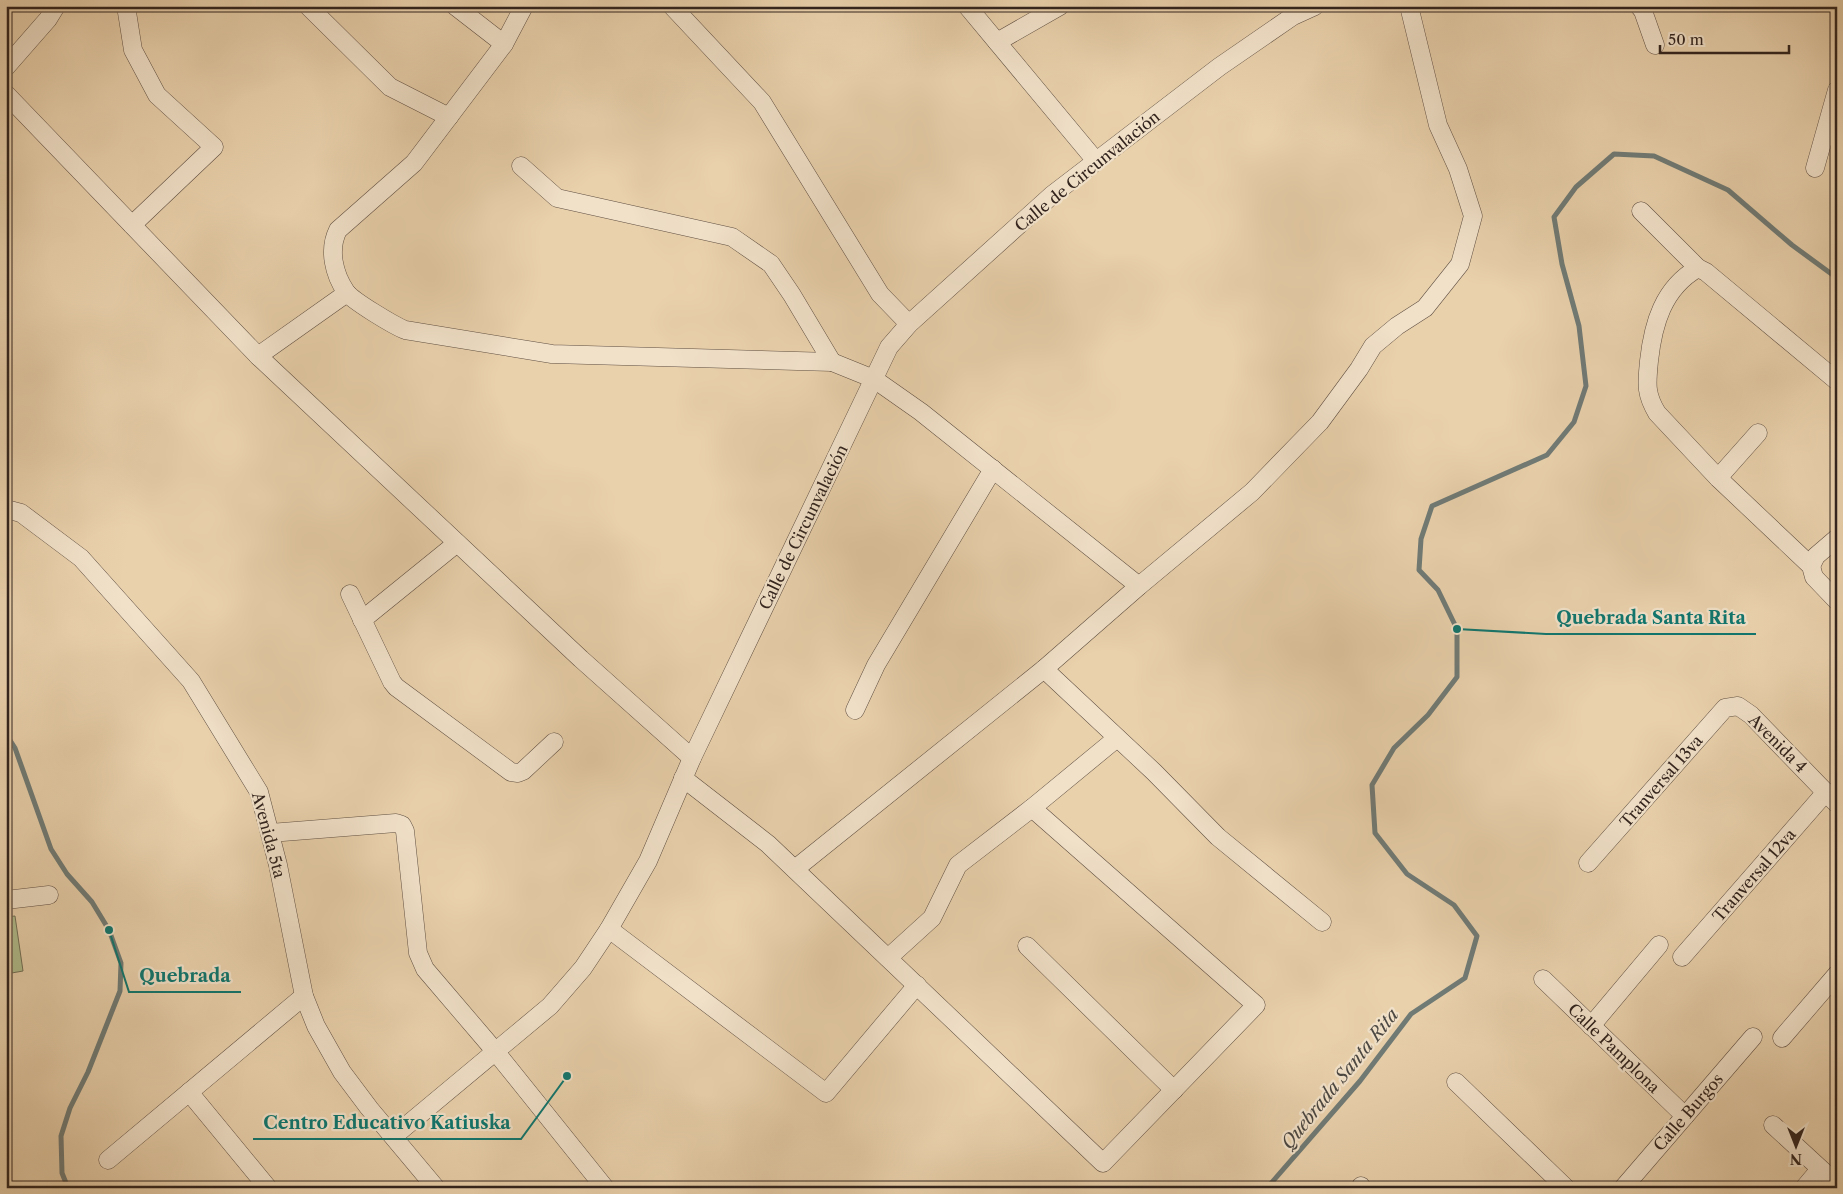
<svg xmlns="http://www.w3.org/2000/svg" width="1843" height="1194" font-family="'Libre Caslon Text',serif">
	<rect width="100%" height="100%" fill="#e9d1ac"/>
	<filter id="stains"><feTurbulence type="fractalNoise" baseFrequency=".004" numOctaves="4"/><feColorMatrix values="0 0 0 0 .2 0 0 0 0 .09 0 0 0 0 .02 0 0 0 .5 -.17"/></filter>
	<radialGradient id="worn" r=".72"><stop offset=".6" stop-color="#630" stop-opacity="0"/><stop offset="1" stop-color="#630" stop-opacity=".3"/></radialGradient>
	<path fill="#b0bd8e" stroke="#717056" d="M15,916L23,971L6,974V917Z"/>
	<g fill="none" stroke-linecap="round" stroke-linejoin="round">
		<g stroke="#707b76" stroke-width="5">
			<path d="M6,734L15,748L51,849L67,874L92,902L109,930L121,963L120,991L88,1072L70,1108L61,1136L62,1173L68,1188"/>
			<path d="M1267,1188L1360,1081L1411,1014L1465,978L1477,936L1454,905L1407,874L1375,833L1372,785L1394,748L1428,715L1457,677V629L1438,590L1419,570L1421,539L1432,506L1547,455L1574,422L1586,386L1579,326L1562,264L1554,217L1576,187L1614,154L1654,156L1728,190L1792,245L1837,278"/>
		</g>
		<defs>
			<g id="minor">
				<path d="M126,6L133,50L157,95L214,147L132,225"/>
				<path d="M308,6L390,87L449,117"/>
				<path d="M455,6L504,44"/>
				<path d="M524,6L504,44L414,163L338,230C328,250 334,274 346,292C353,301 393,325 405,330L552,354L832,362L874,379L921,412L1139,586"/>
				<path d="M672,6L762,102L880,294L909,324"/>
				<path d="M967,6L1096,161"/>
				<path d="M1639,6L1643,11L1655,45"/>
				<path d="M997,42L1060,6"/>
				<path d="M6,67L48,19L56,6"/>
				<path d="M6,94L258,356L581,659L692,758"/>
				<path d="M521,166L557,198L732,237L771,264L792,295L832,362"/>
				<path d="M1815,168L1837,90"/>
				<path d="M1641,211L1698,268L1706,272L1837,381"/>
				<path d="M1698,268C1663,288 1653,324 1649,361C1647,383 1645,393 1657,413L1718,478L1811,566L1814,577L1837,601"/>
				<path d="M258,356L347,293"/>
				<path d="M1718,478L1758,433"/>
				<path d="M6,509L21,513L81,558L191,681L259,792L278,865L304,996L316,1026L342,1072L369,1108L436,1188"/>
				<path d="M1811,566L1816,556L1837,538"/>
				<path d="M350,594L392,682L396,687L511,772L518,773L523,771L554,742"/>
				<path d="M362,620L457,543"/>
				<path d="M1044,669L1154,772L1218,837L1322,922"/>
				<path d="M855,710L876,665L993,469"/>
				<path d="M683,778L768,844L1103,1163L1256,1005L1032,808"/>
				<path d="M270,833L396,823L402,825L405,831L418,953L425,969L495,1051L605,1188"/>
				<path d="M1588,863L1725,708L1738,706L1751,715L1837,804"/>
				<path d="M795,869L1044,669L1139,586L1252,492L1320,422L1359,369L1373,346L1397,326L1425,308L1460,264L1473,216L1458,169L1438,125L1409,6"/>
				<path d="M6,900L49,895"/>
				<path d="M609,929L826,1093L917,985"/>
				<path d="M1027,946L1174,1090"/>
				<path d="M1682,957L1826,792"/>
				<path d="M888,958L932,918L958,865L1032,808L1117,738"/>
				<path d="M1543,979L1685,1116"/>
				<path d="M1591,1026L1659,945"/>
				<path d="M1782,1038L1837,974"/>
				<path d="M1456,1082L1566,1188"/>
				<path d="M189,1092L268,1188"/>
				<path d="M1773,1125L1837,1184"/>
				<path d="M394,1136L550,1006L583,968L609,929L648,861L692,758L889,347L909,324L1052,195L1219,67L1293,16L1315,6"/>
				<path d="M108,1160L304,996"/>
				<path d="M1361,1186L1362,1188"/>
				<path d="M1623,1188L1753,1037"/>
				<path d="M1804,1188L1820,1169"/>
			</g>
		</defs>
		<use href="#minor" stroke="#604f42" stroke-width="19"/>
		<use href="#minor" stroke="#f1e1c9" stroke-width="18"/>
	</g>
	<g text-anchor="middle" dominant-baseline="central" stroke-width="4.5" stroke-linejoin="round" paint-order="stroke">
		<g font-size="16" fill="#32241e" stroke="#f1e1c9">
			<text transform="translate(1087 171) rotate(-39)">Calle de Circunvalación</text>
			<text transform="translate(803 527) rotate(-64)">Calle de Circunvalación</text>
			<text transform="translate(1778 743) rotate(45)">Avenida 4</text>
			<text transform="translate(1661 781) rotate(-49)">Tranversal 13va</text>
			<text transform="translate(269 835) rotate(75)">Avenida 5ta</text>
			<text transform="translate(1754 875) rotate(-49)">Tranversal 12va</text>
			<text transform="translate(1614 1048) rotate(44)">Calle Pamplona</text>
			<text transform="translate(1688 1112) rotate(-49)">Calle Burgos</text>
		</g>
		<g font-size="18" font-style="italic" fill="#4c4843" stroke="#f1e1c9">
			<text transform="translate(1340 1079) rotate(-51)">Quebrada Santa Rita</text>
		</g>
	</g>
	<path fill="none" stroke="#0f766e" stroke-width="2" d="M1457 629L1546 634H1756M109 930L129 992H241M567 1076L521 1139H253"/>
	<g fill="#0f766e" stroke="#f1e1c9" stroke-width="2">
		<circle cx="1457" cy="629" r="5"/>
		<circle cx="109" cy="930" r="5"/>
		<circle cx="567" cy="1076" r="5"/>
	</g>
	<g font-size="18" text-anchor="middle" font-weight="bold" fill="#0f766e" stroke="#f1e1c9" stroke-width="4.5" stroke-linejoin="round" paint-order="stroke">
		<text x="1651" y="624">Quebrada Santa Rita</text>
		<text x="185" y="982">Quebrada</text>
		<text x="387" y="1129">Centro Educativo Katiuska</text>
	</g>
	<rect width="1843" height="1194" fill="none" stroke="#e9d1ac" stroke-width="25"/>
	<rect x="8" y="8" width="1828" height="1179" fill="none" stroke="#32241e" stroke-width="2.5"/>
	<rect x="12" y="12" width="1818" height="1169" fill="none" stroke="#32241e"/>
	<g transform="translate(1796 1146) rotate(180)" stroke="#f1e1c9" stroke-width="4" paint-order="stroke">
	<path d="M0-4L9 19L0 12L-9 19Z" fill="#32241e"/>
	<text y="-8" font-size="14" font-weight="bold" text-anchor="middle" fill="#32241e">N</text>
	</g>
	<path d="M1660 45v8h129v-8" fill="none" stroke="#32241e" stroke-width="2.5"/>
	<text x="1668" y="45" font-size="15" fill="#32241e" stroke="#f1e1c9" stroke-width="4" paint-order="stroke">50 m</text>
	<rect width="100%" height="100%" filter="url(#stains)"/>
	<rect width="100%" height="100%" fill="url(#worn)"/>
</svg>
